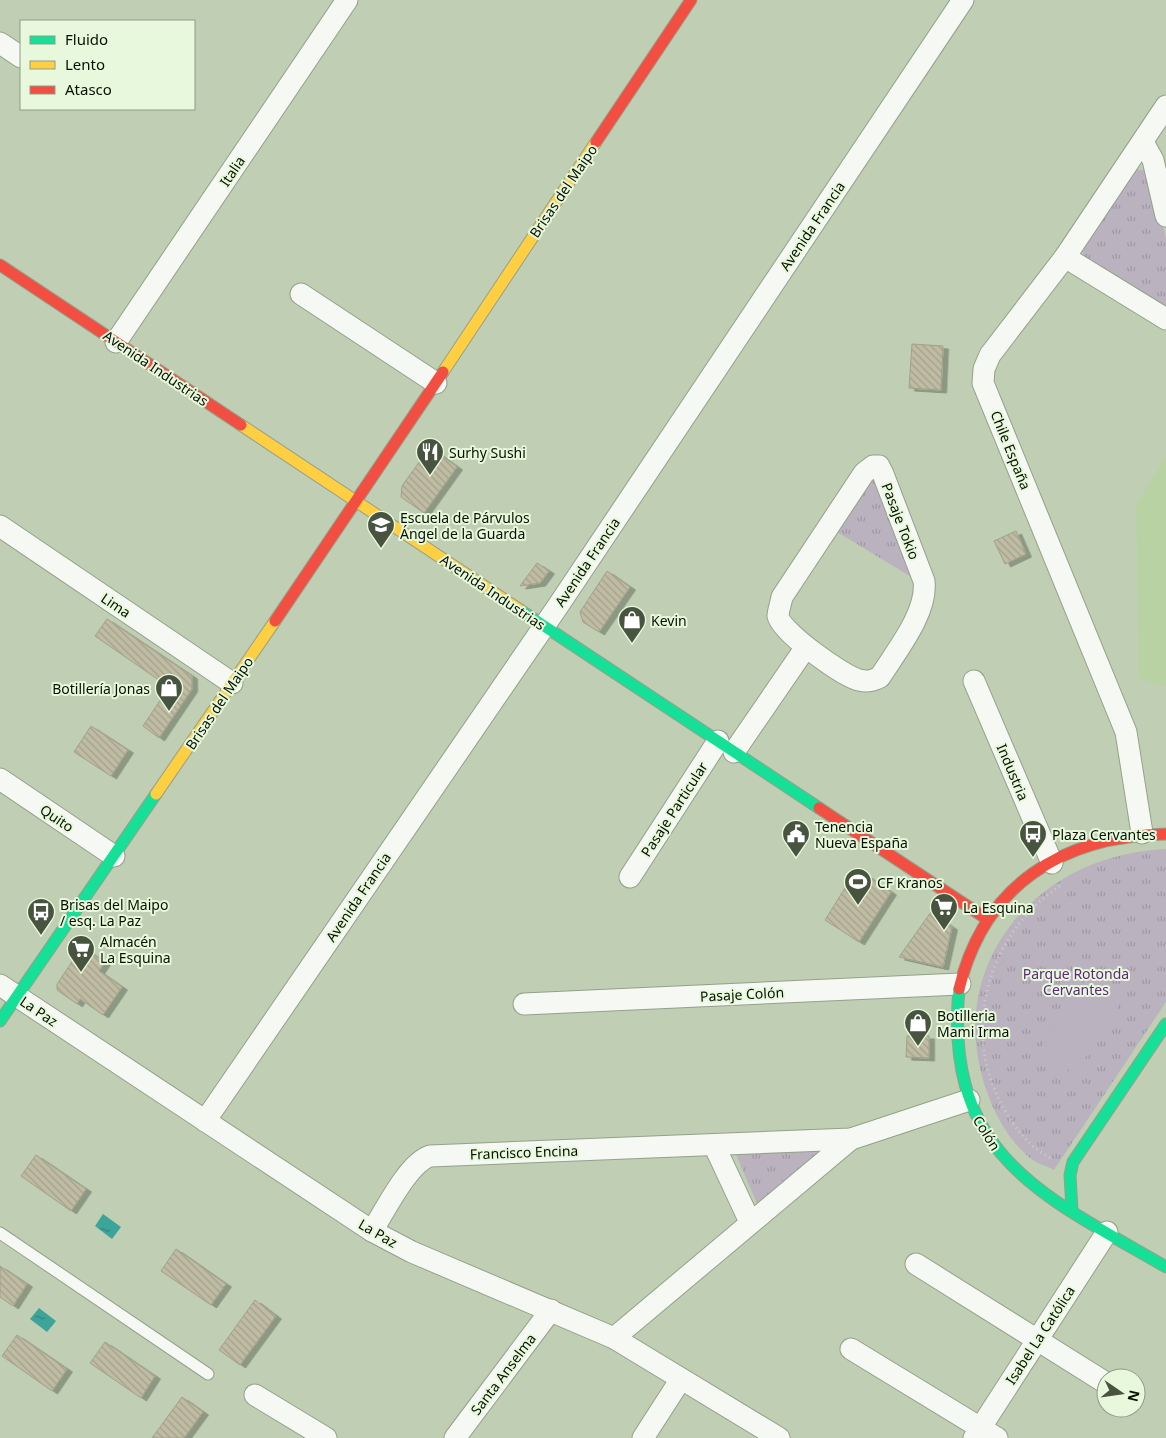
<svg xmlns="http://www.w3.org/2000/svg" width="1166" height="1438" font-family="'Noto Sans',sans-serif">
	<defs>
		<pattern id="grass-tufts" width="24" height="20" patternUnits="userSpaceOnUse" patternTransform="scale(1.25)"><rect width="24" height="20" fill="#bbb2bf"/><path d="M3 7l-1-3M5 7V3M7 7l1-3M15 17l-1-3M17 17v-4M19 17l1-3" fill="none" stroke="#9f98a2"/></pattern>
		<pattern id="water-ripples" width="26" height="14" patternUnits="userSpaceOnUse" patternTransform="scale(1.25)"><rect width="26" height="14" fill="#3ca498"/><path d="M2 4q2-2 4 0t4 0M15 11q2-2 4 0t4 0" fill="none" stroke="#30847a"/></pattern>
		<pattern id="building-back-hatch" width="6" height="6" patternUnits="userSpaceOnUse" patternTransform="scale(1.25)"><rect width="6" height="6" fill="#bfbca3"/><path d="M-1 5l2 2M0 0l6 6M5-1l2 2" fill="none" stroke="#a3a18b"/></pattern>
		<filter id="shadow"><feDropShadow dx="5.5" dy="3" stdDeviation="0" flood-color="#0004"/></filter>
	</defs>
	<rect width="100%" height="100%" fill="#c0cfb3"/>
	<path fill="#b9d2a4" d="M1166,457V686L1139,679L1136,504Z"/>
	<g fill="url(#grass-tufts)">
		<path d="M1133,169L1152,171L1166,239V309L1084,258L1082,248Z"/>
		<path d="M874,479L913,578L837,532Z"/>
		<path d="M1166,849V1002L1054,1170C1047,1166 1037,1164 1030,1158C1011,1143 995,1116 987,1092C941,964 1038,854 1166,849Z"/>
		<path d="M831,1145L758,1206L734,1150Z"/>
	</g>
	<path fill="#bbb2bf" d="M1090,973L1125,996L1075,1074L1039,1051Z"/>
	<g fill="url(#water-ripples)">
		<path d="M103,1214L121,1227L112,1239L95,1226Z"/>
		<path d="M39,1308L56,1321L47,1332L30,1319Z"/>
	</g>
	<g fill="url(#building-back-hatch)" stroke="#a1a08b" filter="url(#shadow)">
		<path d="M912,344L943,346L941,390L909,388Z"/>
		<path d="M430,447L457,467L424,513L401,497L402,486Z"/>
		<path d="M1016,531L1026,554L1005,564L994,541Z"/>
		<path d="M537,563L549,571L540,583L520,586Z"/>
		<path d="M607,571L630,587L599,632L583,622L580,612Z"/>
		<path d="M107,619L192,676V689L159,738L143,726L169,687L95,636Z"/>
		<path d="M91,726L128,750L111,776L74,752Z"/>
		<path d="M857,869L891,892L859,942L825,920Z"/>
		<path d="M931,912L952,927L943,967L899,957Z"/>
		<path d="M82,947L105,962L99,971L122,987L103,1015L80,999L77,1004L57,990V984Z"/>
		<path d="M907,1036H929V1058L906,1057Z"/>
		<path d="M36,1155L86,1189L71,1211L21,1176Z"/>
		<path d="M176,1249L226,1284L211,1305L161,1271Z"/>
		<path d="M0,1266L27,1284L13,1306L0,1297Z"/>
		<path d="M255,1300L276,1316L240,1365L219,1350Z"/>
		<path d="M17,1335L67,1369L52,1391L2,1356Z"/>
		<path d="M105,1342L155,1376L141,1398L90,1363Z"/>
		<path d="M182,1397L203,1412L184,1438H152Z"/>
	</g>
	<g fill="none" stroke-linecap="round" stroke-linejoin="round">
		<defs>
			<path id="lane" d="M0,1233L208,1374"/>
			<g id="street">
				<path d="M0,43L21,57"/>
				<path d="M1143,142L1153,160L1166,216"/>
				<path d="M1065,257L1166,319"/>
				<path d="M301,294L436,383"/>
				<path d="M116,342L347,0"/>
				<path d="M873,466H879L883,474L924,581C928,612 897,650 880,677C872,681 868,682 859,680C843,676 781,632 778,616C778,611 781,603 782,597L864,473Z"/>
				<path d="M0,526L232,683"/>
				<path d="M974,681L1052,863"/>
				<path d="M734,752L806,647"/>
				<path d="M0,779L114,856"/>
				<path d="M1142,833L1126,732L983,383L984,369L990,355L1065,257L1166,106"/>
				<path d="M630,877L718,741"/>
				<path d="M0,985L372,1231L412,1252L614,1338L779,1438"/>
				<path d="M524,1004L960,984"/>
				<path d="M205,1121L558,606L963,0"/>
				<path d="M714,1145L750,1222"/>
				<path d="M372,1231C385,1211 408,1163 430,1156L851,1139L969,1100"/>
				<path d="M916,1264L1106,1383"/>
				<path d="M614,1338L851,1139"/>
				<path d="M851,1349L997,1438"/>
				<path d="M255,1395L326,1438"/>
				<path d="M455,1438L551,1310"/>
				<path d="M643,1438L681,1379"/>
				<path d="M974,1438L1107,1232"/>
			</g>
			<g id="fast">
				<path d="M520,610L819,808"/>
				<path d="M959,989C944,1156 1042,1195 1166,1267"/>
				<path d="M0,1021L156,794"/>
				<path d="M1072,1210L1070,1175L1073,1162L1166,1024"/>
			</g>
			<g id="slow">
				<path d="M443,372L596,142"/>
				<path d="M241,425L520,610"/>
				<path d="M156,794L275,621"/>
			</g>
			<g id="jam">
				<path d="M596,142L691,0"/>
				<path d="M0,265L241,425"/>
				<path d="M275,621L443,372"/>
				<path d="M819,808L987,919"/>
				<path d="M959,989C984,885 1062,836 1166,834"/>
			</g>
		</defs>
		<use href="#lane" stroke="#94a08a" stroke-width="13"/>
		<use href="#street" stroke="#94a08a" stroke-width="23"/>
		<use href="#fast" stroke="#94a08a" stroke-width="13"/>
		<use href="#slow" stroke="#94a08a" stroke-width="13"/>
		<use href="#jam" stroke="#94a08a" stroke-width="13"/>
		<path stroke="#cbd0c7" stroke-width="3" stroke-dasharray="1 4" stroke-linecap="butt" d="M1050,1158C1029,1146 1016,1130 1004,1109C959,1031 988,933 1061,885"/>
		<use href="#lane" stroke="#f6f8f4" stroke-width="11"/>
		<use href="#street" stroke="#f6f8f4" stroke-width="21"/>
		<use href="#fast" stroke="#16e098" stroke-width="11"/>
		<use href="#slow" stroke="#ffcf43" stroke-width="11"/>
		<use href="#jam" stroke="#f24e42" stroke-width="11"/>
	</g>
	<defs>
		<symbol id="restaurant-pin" viewBox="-11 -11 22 30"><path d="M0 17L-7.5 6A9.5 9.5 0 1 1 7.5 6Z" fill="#48543f" stroke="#e8f8dc"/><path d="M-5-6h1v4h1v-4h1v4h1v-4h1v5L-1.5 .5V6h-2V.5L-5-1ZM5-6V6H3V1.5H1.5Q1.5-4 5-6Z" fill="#fff"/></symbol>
		<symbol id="school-pin" viewBox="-11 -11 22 30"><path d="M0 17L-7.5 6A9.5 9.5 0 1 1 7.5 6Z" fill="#48543f" stroke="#e8f8dc"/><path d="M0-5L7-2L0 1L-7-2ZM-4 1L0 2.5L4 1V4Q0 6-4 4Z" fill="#fff"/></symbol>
		<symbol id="shop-pin" viewBox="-11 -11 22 30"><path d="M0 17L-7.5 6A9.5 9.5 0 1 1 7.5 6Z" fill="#48543f" stroke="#e8f8dc"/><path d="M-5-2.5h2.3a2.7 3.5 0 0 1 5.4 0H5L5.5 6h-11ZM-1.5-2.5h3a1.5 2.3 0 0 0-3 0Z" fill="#fff"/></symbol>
		<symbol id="civic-pin" viewBox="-11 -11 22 30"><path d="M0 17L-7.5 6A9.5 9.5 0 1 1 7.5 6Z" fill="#48543f" stroke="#e8f8dc"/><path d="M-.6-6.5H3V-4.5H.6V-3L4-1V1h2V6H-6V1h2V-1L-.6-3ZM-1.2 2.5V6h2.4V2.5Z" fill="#fff"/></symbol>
		<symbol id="bus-pin" viewBox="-11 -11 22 30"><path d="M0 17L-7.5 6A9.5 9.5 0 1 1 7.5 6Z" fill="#48543f" stroke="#e8f8dc"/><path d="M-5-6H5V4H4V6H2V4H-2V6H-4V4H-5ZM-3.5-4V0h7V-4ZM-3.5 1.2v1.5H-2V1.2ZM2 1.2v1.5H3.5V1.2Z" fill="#fff"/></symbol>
		<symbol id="stadium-pin" viewBox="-11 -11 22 30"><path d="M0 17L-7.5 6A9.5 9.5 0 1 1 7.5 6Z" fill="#48543f" stroke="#e8f8dc"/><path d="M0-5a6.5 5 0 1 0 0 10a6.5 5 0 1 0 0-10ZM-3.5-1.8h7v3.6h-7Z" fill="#fff"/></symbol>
		<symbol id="supermarket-pin" viewBox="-11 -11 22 30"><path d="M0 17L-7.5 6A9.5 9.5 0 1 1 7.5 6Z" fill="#48543f" stroke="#e8f8dc"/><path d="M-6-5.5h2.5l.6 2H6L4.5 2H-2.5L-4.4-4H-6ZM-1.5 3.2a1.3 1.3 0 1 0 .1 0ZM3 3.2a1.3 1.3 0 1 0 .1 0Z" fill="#fff"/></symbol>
	</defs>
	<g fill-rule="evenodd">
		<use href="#restaurant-pin" x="414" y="436" width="32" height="43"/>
		<use href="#school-pin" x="365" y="509" width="32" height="43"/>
		<use href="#shop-pin" x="616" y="604" width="32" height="43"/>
		<use href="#shop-pin" x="153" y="672" width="32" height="43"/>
		<use href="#civic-pin" x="780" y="818" width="32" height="43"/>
		<use href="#bus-pin" x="1017" y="818" width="32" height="43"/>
		<use href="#stadium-pin" x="842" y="866" width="32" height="43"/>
		<use href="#supermarket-pin" x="928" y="891" width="32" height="43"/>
		<use href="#bus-pin" x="25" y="896" width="32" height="43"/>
		<use href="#supermarket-pin" x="65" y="933" width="32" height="43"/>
		<use href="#shop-pin" x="902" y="1007" width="32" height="43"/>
	</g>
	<g text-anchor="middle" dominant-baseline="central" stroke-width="4" stroke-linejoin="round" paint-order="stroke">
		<g font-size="14" fill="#071101" stroke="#e8f8dc">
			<text transform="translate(232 171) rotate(-56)">Italia</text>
			<text transform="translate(563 191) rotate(-56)">Brisas del Maipo</text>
			<text transform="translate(812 226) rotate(-56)">Avenida Francia</text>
			<text transform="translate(156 368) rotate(34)">Avenida Industrias</text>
			<text transform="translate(1011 450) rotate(68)">Chile España</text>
			<text transform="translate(901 521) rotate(69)">Pasaje Tokio</text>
			<text transform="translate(587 562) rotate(-56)">Avenida Francia</text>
			<text transform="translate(493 592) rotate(34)">Avenida Industrias</text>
			<text transform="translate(116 605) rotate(34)">Lima</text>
			<text transform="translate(219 703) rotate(-56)">Brisas del Maipo</text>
			<text transform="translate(1013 772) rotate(67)">Industria</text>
			<text transform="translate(674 809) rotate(-57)">Pasaje Particular</text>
			<text transform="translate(57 818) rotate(34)">Quito</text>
			<text transform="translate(358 897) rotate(-56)">Avenida Francia</text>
			<text transform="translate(742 994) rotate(-3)">Pasaje Colón</text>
			<text transform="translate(39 1011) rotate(34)">La Paz</text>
			<text transform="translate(987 1133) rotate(58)">Colón</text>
			<text transform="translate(524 1152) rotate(-2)">Francisco Encina</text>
			<text transform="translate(378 1233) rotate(30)">La Paz</text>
			<text transform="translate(1040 1335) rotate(-57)">Isabel La Católica</text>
			<text transform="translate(503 1374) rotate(-53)">Santa Anselma</text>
		</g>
		<g font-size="14" fill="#071101" stroke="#e8f8dc" text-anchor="start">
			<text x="449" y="452">Surhy Sushi</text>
			<text x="400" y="517">Escuela de Párvulos<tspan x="400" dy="16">Ángel de la Guarda</tspan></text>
			<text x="651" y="620">Kevin</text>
			<text x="150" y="688" text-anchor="end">Botillería Jonas</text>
			<text x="815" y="826">Tenencia<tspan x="815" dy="16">Nueva España</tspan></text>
			<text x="1052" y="834">Plaza Cervantes</text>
			<text x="877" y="882">CF Kranos</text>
			<text x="60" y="904">Brisas del Maipo<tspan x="60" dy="16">/ esq. La Paz</tspan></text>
			<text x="963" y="907">La Esquina</text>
			<text x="100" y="941">Almacén<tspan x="100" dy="16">La Esquina</tspan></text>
			<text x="937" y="1015">Botilleria<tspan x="937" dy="16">Mami Irma</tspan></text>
		</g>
		<g font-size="14" fill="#5b2a77" stroke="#e8f8dc">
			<text x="1076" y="973">Parque Rotonda<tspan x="1076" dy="16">Cervantes</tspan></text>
		</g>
	</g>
	<rect x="20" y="20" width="175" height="90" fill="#e8f8dc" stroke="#8e9c84"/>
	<rect x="30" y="36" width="25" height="8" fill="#16e098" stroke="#8e9c84"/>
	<text x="65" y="45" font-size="15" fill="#071101">Fluido</text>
	<rect x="30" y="61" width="25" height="8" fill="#ffcf43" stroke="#8e9c84"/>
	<text x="65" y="70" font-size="15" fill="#071101">Lento</text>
	<rect x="30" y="86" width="25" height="8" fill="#f24e42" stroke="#8e9c84"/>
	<text x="65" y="95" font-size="15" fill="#071101">Atasco</text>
	<g transform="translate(1121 1393) rotate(103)"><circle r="24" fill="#e8f8dc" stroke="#8e9c84"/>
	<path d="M0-4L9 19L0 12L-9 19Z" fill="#48543f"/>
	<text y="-8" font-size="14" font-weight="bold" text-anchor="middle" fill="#071101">N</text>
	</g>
</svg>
